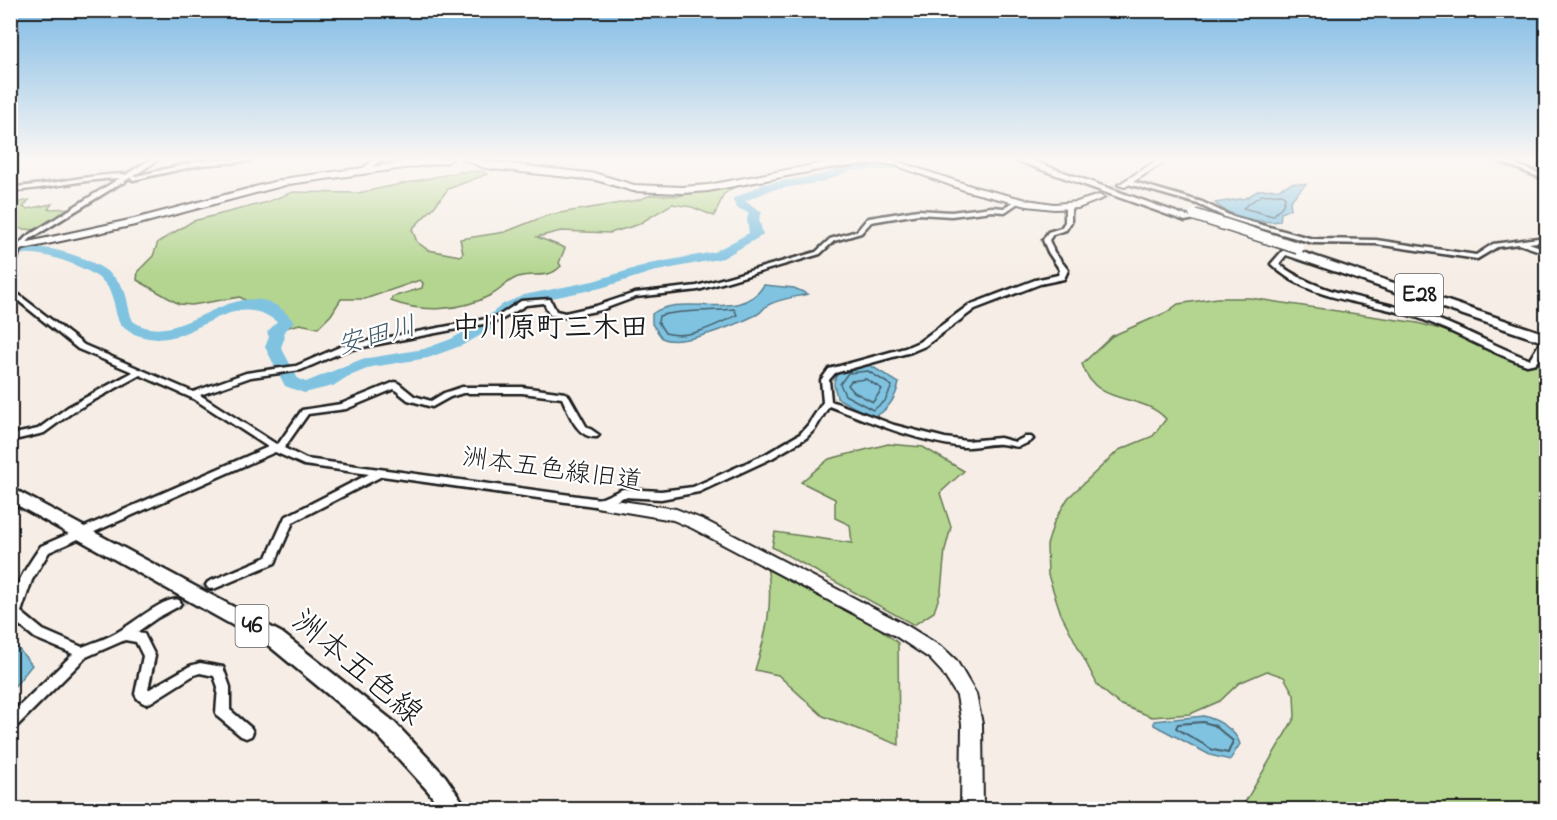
<svg xmlns="http://www.w3.org/2000/svg" width="1557" height="820" font-family="'Indie Flower','Klee One',sans-serif">
	<rect width="100%" height="100%" fill="#f6eee6"/>
	<filter id="ink" filterUnits="userSpaceOnUse"><feTurbulence type="fractalNoise" baseFrequency=".0167" numOctaves="2"/><feDisplacementMap in="SourceGraphic" scale="12" xChannelSelector="R" yChannelSelector="G"/><feConvolveMatrix kernelMatrix="1 2 1 2 8 2 1 2 1" color-interpolation-filters="sRGB"/></filter>
	<g filter="url(#ink)">
		<g fill="#b3d58f" stroke="#687856" stroke-width="1.5">
			<path d="M459,172L482,171L487,174L448,189L434,207L412,229L417,242L428,250L460,256L463,253L460,239L505,232L548,215L638,200L651,195L678,196L736,186L724,194L714,216L692,207L672,204L637,225L610,233L561,231L537,237L565,248L559,263L561,266C548,280 534,272 518,277C506,281 502,290 491,295C461,311 422,313 391,301L392,297L422,288L423,283L420,280L365,299H341L331,315L318,328L300,324L285,328L289,321L273,309L251,304L240,297L192,305L179,304L137,280L138,271L153,256L158,242L193,221L264,203L293,192L358,193Z"/>
			<path d="M29,200L23,207L27,209L52,204L48,209L72,208L37,230L11,228V204Z"/>
			<path d="M1217,298H1250L1418,323L1461,335L1546,364V809H1241L1295,717L1294,695L1284,677L1267,671L1239,683L1220,701L1190,714L1152,717L1119,704L1098,686L1061,614L1048,575L1047,545L1054,522L1068,498L1119,450L1153,436L1166,419C1141,391 1097,409 1082,364L1112,336L1167,312L1178,304Z"/>
			<path d="M888,444L923,447L964,471L940,493L951,527L945,550L941,591L934,612L914,625L772,547L775,532L852,543L850,525L835,518V499L801,482L829,459Z"/>
			<path d="M767,566L875,625L898,643L899,745L823,716L778,675L755,670C766,635 774,602 767,566Z"/>
		</g>
		<g fill="#80c3e1" stroke="#588092" stroke-width="1.5">
			<path d="M1292,183L1306,184L1290,201L1291,208L1281,213L1280,221C1262,224 1228,216 1215,203L1246,198L1259,190L1279,189Z"/>
			<path d="M764,285L794,288L808,294C796,297 779,299 768,305C764,307 762,312 758,314C738,324 680,348 662,338L652,324V314C682,291 741,324 764,285Z"/>
			<path d="M868,364L899,383C896,397 887,413 872,417L837,398C837,395 835,390 834,385C833,367 856,367 868,364Z"/>
			<path d="M11,640L32,665L11,691Z"/>
			<path d="M1204,716C1218,720 1235,729 1240,744L1230,760L1210,755L1154,725V721Z"/>
		</g>
		<g fill="none" stroke-linecap="round" stroke-linejoin="round">
			<g stroke="#445f6b" stroke-width="1.5">
				<path d="M1282,194L1285,197L1283,205L1273,216L1243,208L1261,195Z"/>
				<path d="M734,309L737,315C716,325 689,340 665,333L658,322L659,316C682,309 709,312 734,309Z"/>
				<path d="M868,371L892,386L885,401L873,410L845,395L840,384L848,373Z"/>
				<path d="M866,379L882,389L873,402L854,392L848,385L851,381Z"/>
			</g>
			<path stroke="#445f6b" stroke-width="2" d="M1203,722L1214,725L1233,741L1228,753L1213,750L1176,728L1178,724Z"/>
			<path fill="#80c3e1" fill-rule="evenodd" d="M895,164L899,165V169L850,171L822,182L771,190L745,201L762,212L759,219L763,235L723,258L652,272L601,288L533,302L513,310L492,329L463,345L428,358L372,367L347,377L333,386L304,393L285,386L265,347L269,337L267,332L277,322C229,284 192,353 140,336C108,326 121,308 107,286C96,269 44,251 24,254C19,255 15,257 10,258V249C40,240 104,259 121,285C129,296 127,309 133,321C182,356 244,257 294,322L283,333L285,337L281,347L298,379L306,382L362,359L424,349L451,339L480,323L503,304L524,295L593,281L649,264L714,252L749,233L747,219L749,213L737,208L732,199L764,184L820,175L849,165Z"/>
			<path stroke="#d5cec8" stroke-width="10" stroke-dasharray="10 5" stroke-linecap="butt" d="M196,593L212,585"/>
			<path stroke="#d5cec8" stroke-width="13" stroke-dasharray="13 7" stroke-linecap="butt" d="M175,603L200,591"/>
			<path stroke="#d5cec8" stroke-width="10" stroke-dasharray="10 4.5" stroke-linecap="butt" d="M1099,198L1122,185"/>
			<defs>
				<g id="street">
					<path d="M152,159H159L132,177L200,161L252,159L249,161L200,165L133,180L131,179V177L125,181L124,183H121L30,239L19,252L14,269L10,271V257L13,251L26,237L120,178C83,179 47,189 10,191V187C48,186 85,175 123,174L125,175Z"/>
					<path d="M375,159H382L364,173H360V171Z"/>
					<path d="M1493,159H1501L1546,176V180Z"/>
					<path d="M1127,180L1202,202L1233,217L1313,239L1376,240L1476,255L1493,244L1546,237V241L1529,243L1546,249V253L1519,244L1497,247L1477,259L1376,244L1313,243L1229,219L1198,204L1125,183V181Z"/>
					<path d="M1016,200L1021,201L1005,212L992,211L951,216L918,214L871,222L861,233L834,241L820,254L698,290L636,297L601,310L565,317L550,315L544,303L526,305L499,321L347,350L301,370L251,377L200,395L276,444L279,443L302,410L341,404L395,382L398,383L414,396L431,401L444,393L462,387H522L565,393L569,396L586,426L599,435L597,437C577,439 569,413 562,398L522,393H463L450,397L432,407L408,400L394,389L346,409L308,414L284,448L306,459L600,499L623,489L661,491L693,487L766,454L800,434L808,425L823,402L821,380L829,369L905,348L919,342L969,305L1035,280L1058,275L1060,270L1048,252L1043,240L1048,232L1061,228L1065,222V207L1068,205L1071,207V222L1066,230L1053,234L1049,240L1054,252L1068,270L1064,279L1040,284L975,309L925,346L911,352L835,373L829,380L831,401L894,425L945,438L967,441L1000,438L1015,442L1025,437H1031L1033,439L1031,441C1013,450 1019,446 1001,444C988,443 976,448 963,447C916,441 873,423 829,406L815,429L806,438L772,458L699,492L661,499L624,497L601,507L382,476L293,522L275,563L216,588L212,589L208,588L206,585L208,582L267,557L285,517L369,474L304,465L275,452L49,552L32,580L21,612L43,630L82,647C95,642 109,638 121,630C134,623 165,596 179,600L181,603L179,606L157,618L137,632L144,634L155,656L148,690L190,666L200,663L223,667L230,687V710L251,728L253,732L251,736L246,738L241,736L218,717L216,713L218,687L214,676L200,673L194,675L151,702L146,704C141,702 137,699 135,694L143,656L136,642L125,640L86,657L15,728L10,730V715L73,654L35,638L10,617C10,591 27,566 41,546L268,447L194,399L140,375L74,411L44,433L10,441V435L38,429L68,407L133,372L78,349L10,294V288L84,345L193,392L246,373L296,366L342,346L497,317L521,301L550,299L556,311L565,313L596,306L635,293L697,286L816,252L830,239L857,231L867,219L869,218L918,210L951,212L992,207L1004,208Z"/>
					<path d="M1294,239L1297,241L1279,264C1320,296 1373,298 1422,314C1458,325 1492,345 1528,359H1530L1543,338H1546V346L1536,363L1527,365C1490,353 1457,332 1421,319C1373,301 1310,303 1271,264L1292,240Z"/>
				</g>
				<g id="secondary">
					<path d="M429,159H452L448,162L289,184L135,225L10,252V246L134,219L289,178Z"/>
					<path d="M462,159L597,174L634,185L682,187L708,185L829,162L889,159L974,187L1027,200L1054,204L1077,202L1099,195L1104,198L1078,208L1054,209L1027,206L967,191L895,165L880,163L829,168L708,191L682,193L633,191L596,180L485,168Z"/>
					<path d="M1159,159H1169L1125,187L1118,185Z"/>
					<path d="M601,498L676,509L704,520L906,625L943,648L956,660L976,694L982,724L983,810H961L962,724L957,696L942,672L929,658L894,635L692,528L673,520L596,507L593,503L596,499Z"/>
				</g>
				<path id="primary" d="M10,487L282,633L393,721L445,776L468,810H441L429,792L377,735L268,645L10,501Z"/>
				<g id="highway">
					<path d="M1012,159H1027L1195,219L1185,221Z"/>
					<path d="M1290,248L1546,334V343L1286,255L1284,252Z"/>
				</g>
			</defs>
			<use href="#street" stroke="#1c1c1c" stroke-width="5"/>
			<use href="#secondary" stroke="#1c1c1c" stroke-width="4"/>
			<use href="#primary" stroke="#1c1c1c" stroke-width="5"/>
			<use href="#highway" stroke="#1c1c1c" stroke-width="5"/>
			<use href="#street" fill="#fff" fill-rule="evenodd"/>
			<use href="#secondary" fill="#fff" fill-rule="evenodd"/>
			<use href="#primary" fill="#fff" fill-rule="evenodd"/>
			<use href="#highway" fill="#fff" fill-rule="evenodd"/>
			<defs>
				<path id="highway-bridge" d="M1195,215L1298,248"/>
			</defs>
			<use href="#highway-bridge" stroke="#1c1c1c" stroke-width="14" stroke-linecap="butt"/>
			<use href="#highway-bridge" stroke="#fff" stroke-width="11"/>
		</g>
	</g>
	<linearGradient id="sky" x2="0" y2="1"><stop stop-color="#7ebae5"/><stop offset="0.58" stop-color="#fbf7f4"/><stop offset="1" stop-color="#fbf7f4" stop-opacity="0"/></linearGradient>
	<rect width="1557" height="274" fill="url(#sky)"/>
	<g text-anchor="middle" dominant-baseline="central" stroke-width="4.5" stroke-linejoin="round" paint-order="stroke">
		<g fill="#fff" stroke="#606060" stroke-width="1.5">
			<rect x="1395" y="274" width="48" height="42" rx="4.5"/>
			<rect x="235.5" y="605" width="33" height="42" rx="4.5"/>
		</g>
		<g font-size="24" font-weight="bold" fill="#1c1c1c">
			<text x="1419" y="295">E28</text>
			<text x="252" y="626">46</text>
		</g>
		<g font-size="26" fill="#1c1c1c" stroke="#fff">
			<text transform="translate(552 471) rotate(8)">洲本五色線旧道</text>
		</g>
		<g font-size="27" font-style="italic" fill="#445f6b" stroke="#fff">
			<text transform="translate(377 337) rotate(-15)">安田川</text>
		</g>
		<g font-size="28" font-weight="bold" fill="#1c1c1c" stroke="#fff">
			<text x="550" y="329">中川原町三木田</text>
		</g>
		<g font-size="32" fill="#1c1c1c" stroke="#fff">
			<text transform="translate(356 669) rotate(40)">洲本五色線</text>
		</g>
	</g>
	<rect width="1557" height="820" fill="none" stroke="#fff" stroke-width="36"/>
	<rect x="18" y="18" width="1521" height="784" fill="none" stroke="#1c1c1c" stroke-width="2" filter="url(#ink)"/>
</svg>
